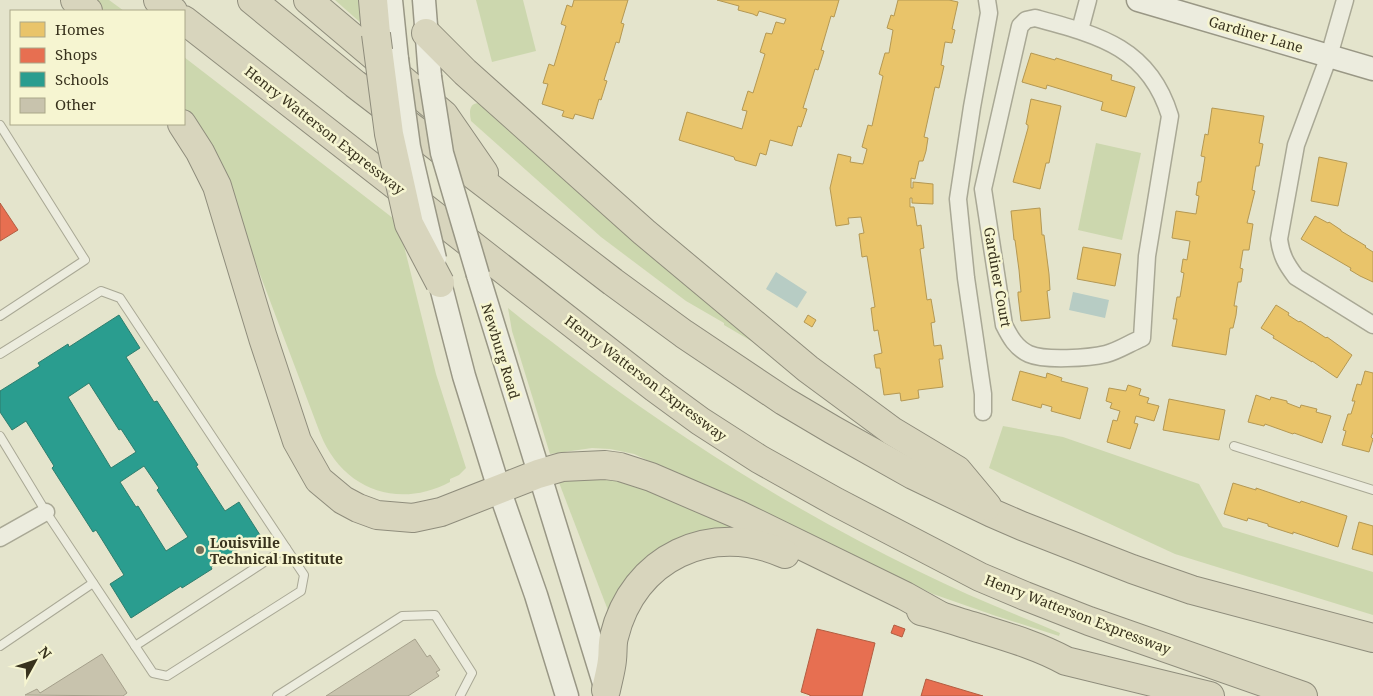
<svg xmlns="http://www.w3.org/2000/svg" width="1373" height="696" font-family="'Noto Serif',serif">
	<rect width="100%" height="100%" fill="#e4e4cc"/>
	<g fill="#ccd7ae">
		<path d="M88,0H109L124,11H100Z"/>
		<path d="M335,0H361L362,24Z"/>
		<path d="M476,0H523L536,51L492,62Z"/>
		<path d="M184,57L398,222L436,374L466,468L459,475L450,479V482C397,510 342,489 320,433L250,248L230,198L184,111Z"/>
		<path d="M481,103L770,352L724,325V323L686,301L601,237L471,121C469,111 469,102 481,103Z"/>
		<path d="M1096,143L1141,153L1122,240L1078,230Z"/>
		<path d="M508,308C527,324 546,337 565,352C676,436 793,510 918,571C964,594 1012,613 1060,633L1059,636L996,616L933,594L809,533L713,491L634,454L610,449L592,448L550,454L512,331Z"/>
		<path d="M1003,426L1063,437L1199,484L1223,527L1373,572V615L1175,554L989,468Z"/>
		<path d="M613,475L732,526L729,531L609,613L558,480Z"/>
	</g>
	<g fill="#b7ccc4">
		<path d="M776,272L807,292L797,308L766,289Z"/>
		<path d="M1073,292L1109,300L1105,318L1069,310Z"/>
	</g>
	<g fill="#e9c46a" stroke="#b49853">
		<path d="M574,0H628L621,23L624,24L619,43L616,42L604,80L607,81L601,100L599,99L593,119L575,114L573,119L562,116L564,111L542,104L548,84L543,83L549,64L554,66L566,26L561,24L567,5L572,7Z"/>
		<path d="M717,0H839L834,17L831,16L821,50L824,51L818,70L815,69L803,108L807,109L801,127L798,126L792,146L770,140L766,155L760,153L756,166L735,160L734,157L679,140L687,112L742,129L747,111L742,110L748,91L753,93L765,54L760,52L766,33L772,34L776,22L784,24L786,19L759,11L757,16L753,14L738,10L739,6Z"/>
		<path d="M898,0H949L958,2L952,29L955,30L952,43L945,42L941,65L944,66L939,88L935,87L924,137L928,138L926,151L923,161H919L915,179L911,178V188H913V182L933,184V204L912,203V198H910V207H914L917,226L921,225L924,248L920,249L927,300L931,299L935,322L931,323L934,346L941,345L943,357V359H939L943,387L918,390L919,398L901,401L900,393L884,395L880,368H876L874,355L882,353L878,330L874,331L871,308L875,307L867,256L862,257L859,234L864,233L861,217L848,218L849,224L836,226L830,188L838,154L851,157L850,162L863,164L867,149L862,147L868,125L872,126L883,76L879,74L885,53H889L893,30L887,28L891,15L894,16Z"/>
		<path d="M1031,53L1055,60L1056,58L1112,75L1111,80L1135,87L1126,117L1101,110L1103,102L1047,85L1046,89L1022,82Z"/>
		<path d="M1031,99L1061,106L1049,163H1046L1040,189L1013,182L1028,128V125L1026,124Z"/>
		<path d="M1212,108L1264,116L1259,143L1263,144L1259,166H1256L1252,190L1255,191L1247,223L1253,224L1249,250H1243L1240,268L1243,269L1241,282H1238L1234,306H1237L1236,315L1233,328H1230L1226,355L1172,346L1177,319H1173L1177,297H1180L1184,273L1181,272L1183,259L1187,260L1190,241L1172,238L1176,211L1196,214L1199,196L1196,195L1198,182H1201L1205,157L1201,156L1205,134L1208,135Z"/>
		<path d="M1319,157L1347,163L1338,206L1311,201Z"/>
		<path d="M1040,208L1042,235H1044L1049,274L1050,290L1047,291L1050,318L1021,321L1018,295V292H1021L1019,270L1015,240H1014L1011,211Z"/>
		<path d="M1315,216L1328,223L1329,222L1341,230V231L1366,246L1365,247L1373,252V282L1360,276L1350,270L1351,268L1349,267L1301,239Z"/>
		<path d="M1083,247L1121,254L1115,286L1077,279Z"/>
		<path d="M1276,305L1289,313L1288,315L1299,322L1300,321L1326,338L1327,337L1352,355L1337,378L1312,361V362L1275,339L1273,338L1274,336L1261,328Z"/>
		<path d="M808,315L816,320L812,327L804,322Z"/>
		<path d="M1020,371L1046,378L1047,373L1062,378L1061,381L1088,388L1080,419L1051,411L1052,407L1042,404L1041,408L1012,400Z"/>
		<path d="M1365,371L1373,373V432L1371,437L1373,439L1369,452L1342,445L1346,431L1343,430L1348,414H1351L1355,401H1352L1357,384L1361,385Z"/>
		<path d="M1128,385L1141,389L1139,395L1149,398L1147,403L1159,406L1154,421L1136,416L1134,423L1138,424L1130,449L1107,442L1113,420L1117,421L1120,411L1110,408L1112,403L1106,401L1109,388L1126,391Z"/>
		<path d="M1256,395L1270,400L1271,397L1287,401V403L1300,408L1301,405L1317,409L1316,412L1331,416L1322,443L1294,433L1293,434L1265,424L1264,426L1248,422Z"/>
		<path d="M1169,399L1225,410L1219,440L1163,430Z"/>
		<path d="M1233,483L1256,490V488L1300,503L1301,501L1347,516L1338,547L1293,532V534L1268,526V524L1248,518L1247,521L1224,514Z"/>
		<path d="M1359,522L1373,526V555L1352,549Z"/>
	</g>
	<g fill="#e76f51" stroke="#b25d41">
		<path d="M0,203L18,230L0,241Z"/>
		<path d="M894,625L905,629L902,637L891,633Z"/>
		<path d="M817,629L875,643L862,696H810V695L801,692Z"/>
		<path d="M926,679L983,696H921Z"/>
	</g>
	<path fill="#2a9d8f" stroke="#2e7d6d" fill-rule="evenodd" d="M119,315L140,348L126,357L154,402L157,401L198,465L196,466L225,511L239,502L260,535L211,567L212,569L182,588L181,586L131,618L110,584L124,575L96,530L93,532L52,468L54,466L26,421L12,430L0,412V391L40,366L38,363L68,344L69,347ZM89,383L119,430L121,429L136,452L111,468L68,397ZM144,466L159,488L157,490L188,537L166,551L138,506L136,507L120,482Z"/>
	<g fill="#c8c3ad" stroke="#a5a08b">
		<path d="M415,639L427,657L430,655L440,670L436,672L439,676L408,696H326Z"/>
		<path d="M102,654L127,693L123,696L25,695L37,689L40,693Z"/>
	</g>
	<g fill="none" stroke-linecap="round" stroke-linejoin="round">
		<defs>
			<g id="service">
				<path d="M0,125L85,260L0,316"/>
				<path d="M0,354L101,291L120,298L304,575L301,591L167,676L153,673L46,512L0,436"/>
				<path d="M1234,446L1373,490"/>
				<path d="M0,646L93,583"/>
				<path d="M135,646L286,548"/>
				<path d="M277,696L402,616L435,615L472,673L460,696"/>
			</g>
			<g id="minor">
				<path d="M1345,0L1329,56L1296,145L1279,239C1281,255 1286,264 1296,277L1373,325"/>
				<path d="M1035,18C1098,35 1149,47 1170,116L1147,256L1142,338C1130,343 1118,351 1106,354C1089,358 1045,361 1029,354C1016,348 1010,337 1004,325L983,189L1020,26L1026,20Z"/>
				<path d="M1080,30L1088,0"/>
				<path d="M983,412V394L966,278L958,199L972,107L989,13L987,0"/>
				<path d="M0,538L46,512"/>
			</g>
			<g id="secondary">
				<path d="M391,0L397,59"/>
				<path d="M424,0L430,77"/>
				<path d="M1138,0L1373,69"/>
				<path d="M478,275L607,693"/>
				<path d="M440,283L464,376L499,489L536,595L567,696"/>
			</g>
			<g id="motorway">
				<path d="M75,0L88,11"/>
				<path d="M158,0L173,11"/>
				<path d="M252,0L355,84L613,282L684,334L784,401L833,430L913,475L992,513L1022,526L1132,569L1192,590L1373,638"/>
				<path d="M308,0L444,115L484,173"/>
				<path d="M373,0L376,34"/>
				<path d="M184,20L655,388L700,421L759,459L836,502L980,577L1025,596L1089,621L1303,696"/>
				<path d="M426,33L465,72L644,232L808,369L892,431L957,470L987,506"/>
				<path d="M182,124L200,152L217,186L263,338L297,441L319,480L343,500L358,508L377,515L413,518L441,512L538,474L562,467L605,465L620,467L651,477L737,514L905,596L939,615"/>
				<path d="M921,611C939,615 955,621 972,626C1004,636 1037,645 1066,661L1210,696"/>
				<path d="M606,690C608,680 611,670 612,660C613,652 612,644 614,637C633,557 711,521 785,554"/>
			</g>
		</defs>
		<use href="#service" stroke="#a9a895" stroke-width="10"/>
		<use href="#minor" stroke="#a9a895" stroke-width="19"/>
		<use href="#secondary" stroke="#999785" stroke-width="25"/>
		<use href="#motorway" stroke="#8f8d7c" stroke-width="30"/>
		<use href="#service" stroke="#ececde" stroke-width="8"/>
		<use href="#minor" stroke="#ececde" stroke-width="16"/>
		<use href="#secondary" stroke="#ececde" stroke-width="22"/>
		<use href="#motorway" stroke="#d8d5bd" stroke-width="28"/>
		<defs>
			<g id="secondary-bridge">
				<path d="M397,59L409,147L435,259"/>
				<path d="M430,77L442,153L478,275"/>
			</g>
			<path id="motorway-bridge" d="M376,34L389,134L409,224L440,283"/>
		</defs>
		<use href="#secondary-bridge" stroke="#999785" stroke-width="25" stroke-linecap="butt"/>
		<use href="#motorway-bridge" stroke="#8f8d7c" stroke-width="30" stroke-linecap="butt"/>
		<use href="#secondary-bridge" stroke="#ececde" stroke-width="22"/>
		<use href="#motorway-bridge" stroke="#d8d5bd" stroke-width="28"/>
	</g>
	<circle fill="#74705a" stroke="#f6f5d1" stroke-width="2" cx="200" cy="550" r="5"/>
	<g text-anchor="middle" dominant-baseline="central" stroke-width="5" stroke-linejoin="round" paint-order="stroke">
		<g font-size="14" fill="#38321d" stroke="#f6f5d1">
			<text transform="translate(1256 34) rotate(16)">Gardiner Lane</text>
			<text transform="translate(325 130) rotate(38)">Henry Watterson Expressway</text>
			<text transform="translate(998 277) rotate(80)">Gardiner Court</text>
			<text transform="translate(501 351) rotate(73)">Newburg Road</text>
			<text transform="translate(646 378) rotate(37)">Henry Watterson Expressway</text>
			<text transform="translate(1078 614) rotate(21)">Henry Watterson Expressway</text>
		</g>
		<g font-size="14" font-weight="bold" fill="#38321d" stroke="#f6f5d1" text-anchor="start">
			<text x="210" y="542">Louisville<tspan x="210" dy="16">Technical Institute</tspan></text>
		</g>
	</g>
	<rect x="10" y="10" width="175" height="115" fill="#f6f5d1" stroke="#aaa789"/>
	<rect x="20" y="22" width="25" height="15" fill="#e9c46a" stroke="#aaa789"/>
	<text x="55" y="35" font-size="15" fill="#38321d">Homes</text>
	<rect x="20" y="48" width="25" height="15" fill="#e76f51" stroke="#aaa789"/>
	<text x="55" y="60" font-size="15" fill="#38321d">Shops</text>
	<rect x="20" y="72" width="25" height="15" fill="#2a9d8f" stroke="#aaa789"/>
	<text x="55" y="85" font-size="15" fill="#38321d">Schools</text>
	<rect x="20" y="98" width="25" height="15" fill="#c8c3ad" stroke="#aaa789"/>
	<text x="55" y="110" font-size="15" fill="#38321d">Other</text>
	<g transform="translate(35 661) rotate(50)" stroke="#f6f5d1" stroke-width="4" paint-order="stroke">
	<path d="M0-4L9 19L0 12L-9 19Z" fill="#38321d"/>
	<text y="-8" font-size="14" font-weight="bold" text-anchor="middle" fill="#38321d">N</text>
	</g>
</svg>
